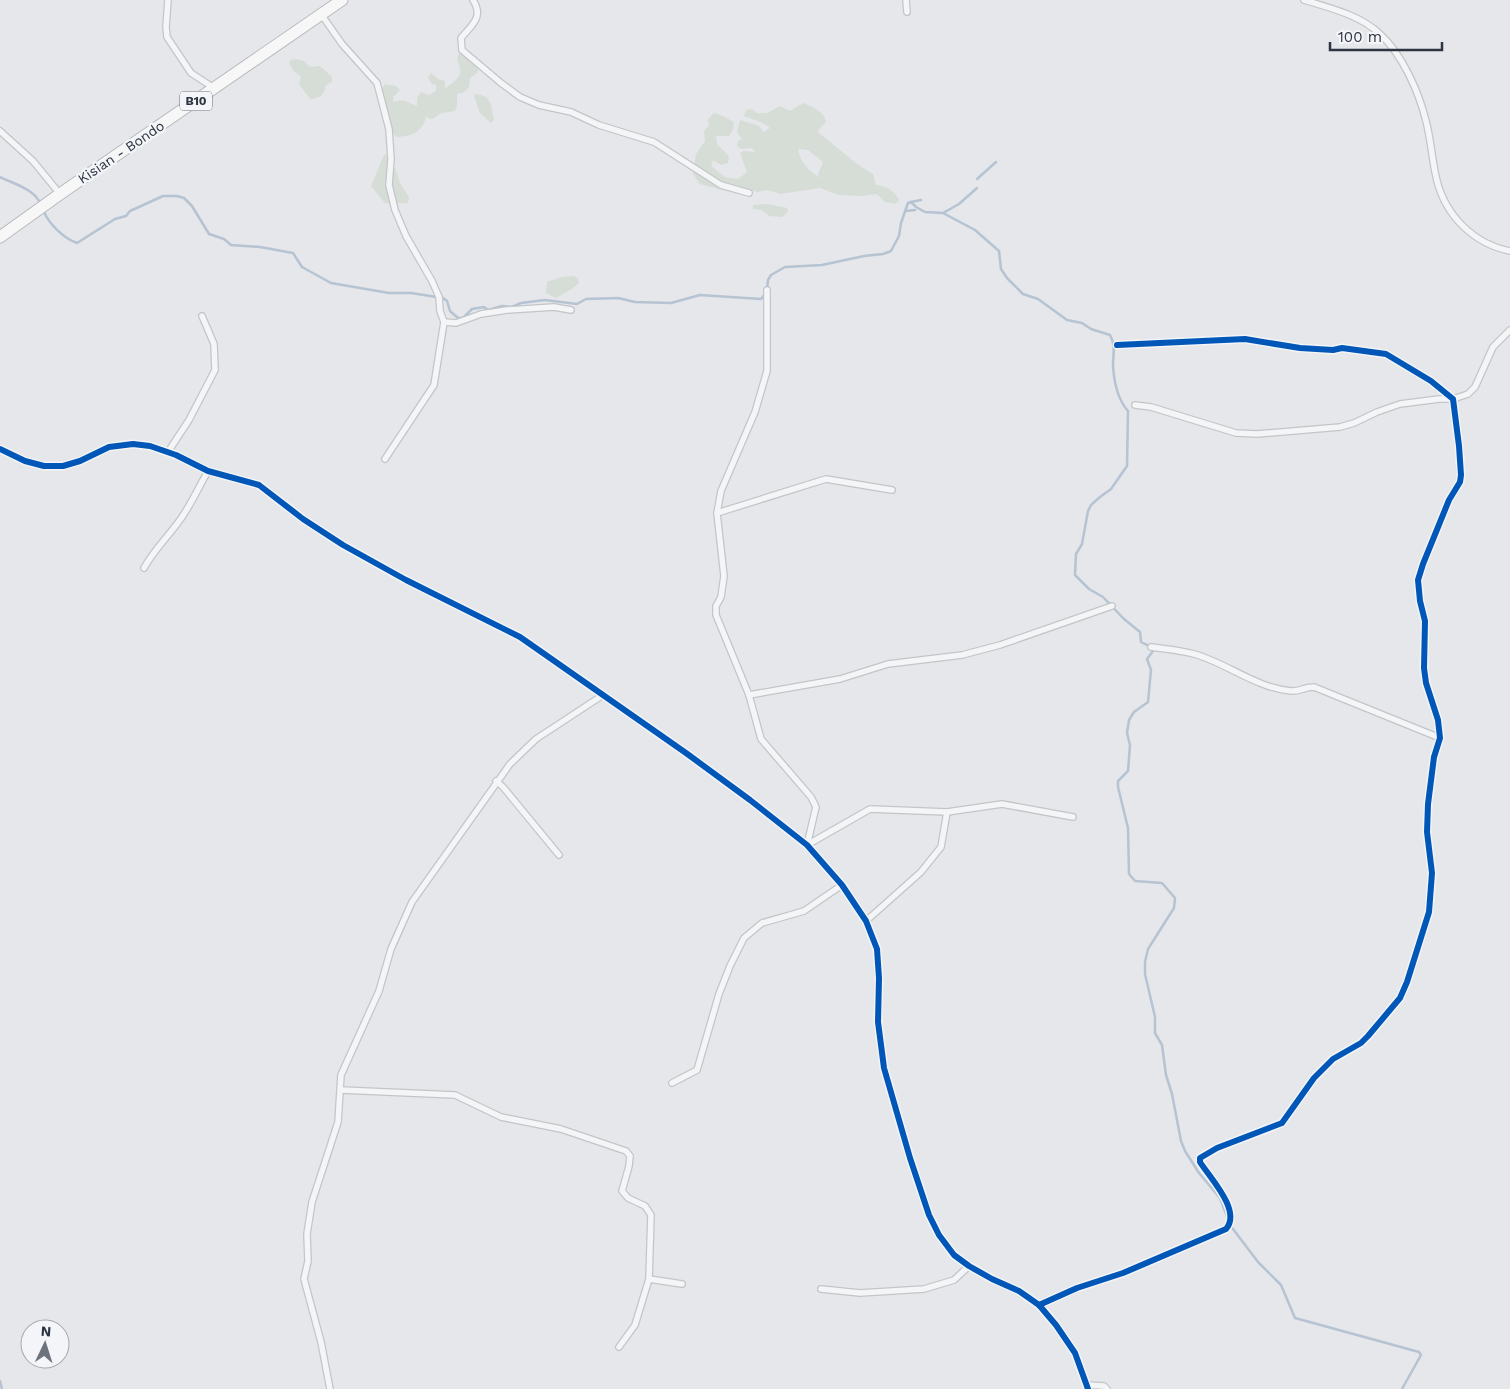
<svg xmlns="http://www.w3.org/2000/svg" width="1510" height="1389" font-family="'Work Sans',sans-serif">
	<rect width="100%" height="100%" fill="#e5e7ea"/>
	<g fill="#d6ddd6" fill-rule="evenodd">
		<path d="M459,53L467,56L479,68L477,73L470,78L469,87L463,93L457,94V105L455,111L442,113L432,119L426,117C422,133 411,136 397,137C384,127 373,98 385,84L396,86L400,90L393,97V102L403,100L417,106V98L421,92L429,95L436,91V85L432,84L428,78L431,73L438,79L445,81V89C459,77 464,78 457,59Z"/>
		<path d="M296,59L304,61L310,67L320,66L332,77V82L326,85C324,95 321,98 310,99L299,84L301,77L293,70L289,63L291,60Z"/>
		<path d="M475,94C493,96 491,106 494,120L491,123L480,113L474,96Z"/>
		<path d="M803,103C813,107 824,111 826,122L820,128L818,132L857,164L873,174L876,185C886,186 895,191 899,200L895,204L885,202L877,194L862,196L838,195L820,188L780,194L767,190L757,192L745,188L737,194L700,184L693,174L696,154L705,141L704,131L709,126L708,119L714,113L723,116L734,122L733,130L729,136H716L717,144L729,156L728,163L721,165L713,160L711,166L725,177L738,179L747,172L740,153L744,151L755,152L752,148L741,149L737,146L738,141L742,139L737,132L740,120L759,126L764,132L770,128C762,121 754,120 744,116L746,110L752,109L757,113H767L780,106L790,111ZM798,149L808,150L823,162L818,174L820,178C809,171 800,162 798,149Z"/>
		<path d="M386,154L388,163L396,170L400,183L409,197L408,203H385L371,186L384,155Z"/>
		<path d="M768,204L787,208L788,212L782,217L769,216L762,210L753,209V205Z"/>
		<path d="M574,276L578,279L579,283L573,288L556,298L546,293L547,282L561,277Z"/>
	</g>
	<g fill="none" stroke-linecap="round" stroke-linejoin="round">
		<g stroke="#b6c3d2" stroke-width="2.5">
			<path d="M0,177C14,184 35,189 41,205"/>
			<path d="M977,179L996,162"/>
			<path d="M911,202L921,200"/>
			<path d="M43,210C49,224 63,238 77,243L115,219L126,216L130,211L163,196H177L184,198L192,206L209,234L224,239L231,245L260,247L293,253L302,267L331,283L389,293H411L443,298L447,301L450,311L458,318H463L472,309L484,307L488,310L502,306L512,307L521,303L545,300L577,304L586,299L618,298L635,302L671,303L700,295L761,299L765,294"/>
			<path d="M905,211L915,210"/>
			<path d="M943,213L959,204L977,188"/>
			<path d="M767,289L768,280L771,275L785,267L822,265L864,256L883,254L891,251L899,236L901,223L908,203L911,202L916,207L925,212L943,213L975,230L999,251L1001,269L1007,278L1023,294L1038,299L1067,320L1082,323L1091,329L1110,335C1116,346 1113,354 1113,366C1114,381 1118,400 1128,411L1127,466L1111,489L1100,497L1091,505L1088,511L1082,544L1076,554L1075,575L1089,589L1103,597L1124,619L1140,632L1141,642L1151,647L1153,651L1147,659L1151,670L1148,702L1134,712L1129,720L1127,733L1130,745L1128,771L1118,781V787L1128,828L1129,874L1135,881L1162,883L1175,898L1174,908L1148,949L1145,962V974L1155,1017V1033L1162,1045L1166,1075L1172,1094L1181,1141L1185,1151L1199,1173L1220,1198L1228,1219"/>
			<path d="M1230,1225L1258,1262L1281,1285L1295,1318L1419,1352L1421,1355L1402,1389"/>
			<path d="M0,1381L2,1389"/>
		</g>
		<defs>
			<g id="street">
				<path d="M168,0L166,27L167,37L191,73L214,88"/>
				<path d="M473,0C484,17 472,25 461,38L462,50L501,83L520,97L539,105L571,112L599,125L654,142L721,185L749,193"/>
				<path d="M906,0L907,12"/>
				<path d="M1304,0C1330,8 1360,15 1380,34C1402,54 1419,92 1426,121C1431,140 1432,161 1437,181C1446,216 1474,244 1510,251"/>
				<path d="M321,14L342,44L377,83L389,129L391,159L389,185L395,210L406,236L432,281L439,297L440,311L444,322L456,323L481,314L507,310L554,307L571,310"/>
				<path d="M0,131L33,161L60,194"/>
				<path d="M767,290V371L755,412L721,491L717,513L724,576L721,597L716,606V615L749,695L761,739L811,797L816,807L807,845L870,809L947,812L1002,804L1073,817"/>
				<path d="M1135,405L1151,407L1236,433L1257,434L1340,427L1354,423L1377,412L1400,404L1439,399H1453L1468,394L1475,387L1493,347L1510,330"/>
				<path d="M0,449L25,461L44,466H63L80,461L109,447L133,444L150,446L176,455L208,471L259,485L303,519L343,545L406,580L520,637L686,753L750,800L807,845L842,885L866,921L877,949L879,978L878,1022L884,1068L910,1158L929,1215L939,1235L954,1255L969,1266L992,1279L1019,1291L1039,1305L1056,1325L1075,1353L1088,1389"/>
				<path d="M168,452L189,420L215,370L214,344L202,316"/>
				<path d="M385,459L434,385L444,322"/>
				<path d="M717,513L826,479L892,490"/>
				<path d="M144,568C155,548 172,533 184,514C193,500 200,485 208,471"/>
				<path d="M1151,647C1165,649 1180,650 1194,654C1227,663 1256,688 1291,691C1298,692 1305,687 1314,687L1440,738"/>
				<path d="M749,695L840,679L888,664L962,655L1000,645L1112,606"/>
				<path d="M496,781L503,787L559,855"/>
				<path d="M866,921L921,872L941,847L947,812"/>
				<path d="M672,1083L697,1070L719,994L730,966L744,938L762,923L804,911L842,885"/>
				<path d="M341,1090L455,1095L501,1117L561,1129L626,1151L630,1156L629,1166L622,1191L628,1198L645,1206L651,1215L649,1279L635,1325L619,1347"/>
				<path d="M649,1279L682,1284"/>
				<path d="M821,1289L860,1293L924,1289L954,1280L969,1266"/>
				<path d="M1039,1305L1077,1288L1123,1273L1226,1229C1242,1211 1210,1178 1200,1162V1158L1217,1148L1282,1123L1314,1078L1333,1059L1361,1043L1368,1036L1400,998L1407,982L1429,912L1432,873L1427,832L1428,804L1434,757L1440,738L1438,720L1426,683L1424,668L1425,621L1420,601L1418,580L1423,564L1449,500L1460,482L1461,475L1459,446L1453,399L1431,381L1386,354L1342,348L1333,350L1300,348L1245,339L1117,345"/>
				<path d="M1088,1385L1104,1386L1107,1389"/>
				<path d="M330,1389L321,1342L304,1279L308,1261L307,1234L312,1202L338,1122L341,1075L379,991L391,949L412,902L510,764L536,739L603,695"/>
			</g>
			<path id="highway" d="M0,237L60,194L342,0"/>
		</defs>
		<use href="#street" stroke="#c3c5c8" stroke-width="8"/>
		<use href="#highway" stroke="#b8babe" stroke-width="13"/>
		<use href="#street" stroke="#f4f5f6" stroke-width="5.5"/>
		<use href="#highway" stroke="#f7f7f8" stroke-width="11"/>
		<defs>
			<g id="cycleway">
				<path d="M0,449L25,461L44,466H63L80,461L109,447L133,444L150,446L176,455L208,471L259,485L303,519L343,545L406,580L520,637L686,753L750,800L807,845L842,885L866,921L877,949L879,978L878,1022L884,1068L910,1158L929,1215L939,1235L954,1255L969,1266L992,1279L1019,1291L1039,1305L1056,1325L1075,1353L1088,1389"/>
				<path d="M1039,1305L1077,1288L1123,1273L1226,1229C1242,1211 1210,1178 1200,1162V1158L1217,1148L1282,1123L1314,1078L1333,1059L1361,1043L1368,1036L1400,998L1407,982L1429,912L1432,873L1427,832L1428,804L1434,757L1440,738L1438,720L1426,683L1424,668L1425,621L1420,601L1418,580L1423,564L1449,500L1460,482L1461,475L1459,446L1453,399L1431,381L1386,354L1342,348L1333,350L1300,348L1245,339L1117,345"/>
			</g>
		</defs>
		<use href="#cycleway" stroke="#f4f5f8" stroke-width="9"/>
		<use href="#cycleway" stroke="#0057b8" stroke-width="6"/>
	</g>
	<g text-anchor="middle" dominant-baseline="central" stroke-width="4.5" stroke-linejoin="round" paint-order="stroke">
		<rect fill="#f4f5f8" stroke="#696e79" stroke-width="1" x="180" y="91.5" width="32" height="19" rx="4"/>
		<g font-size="12" font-weight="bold" fill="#2d3442">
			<text x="196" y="101">B10</text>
		</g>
		<g font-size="14" fill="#2d3442" stroke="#f4f5f8">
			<text transform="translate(121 152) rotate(-34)">Kisian - Bondo</text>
		</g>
	</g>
	<g transform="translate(45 1344) rotate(4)"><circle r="24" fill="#f4f5f8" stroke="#a4a8af"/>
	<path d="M0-4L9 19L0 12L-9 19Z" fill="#6d737d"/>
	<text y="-8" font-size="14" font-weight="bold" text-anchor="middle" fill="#2d3442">N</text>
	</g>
	<path d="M1330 42v8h112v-8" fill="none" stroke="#2d3442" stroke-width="2.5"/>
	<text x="1338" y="42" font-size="15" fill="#2d3442" stroke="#f4f5f8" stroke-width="4" paint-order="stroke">100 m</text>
</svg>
